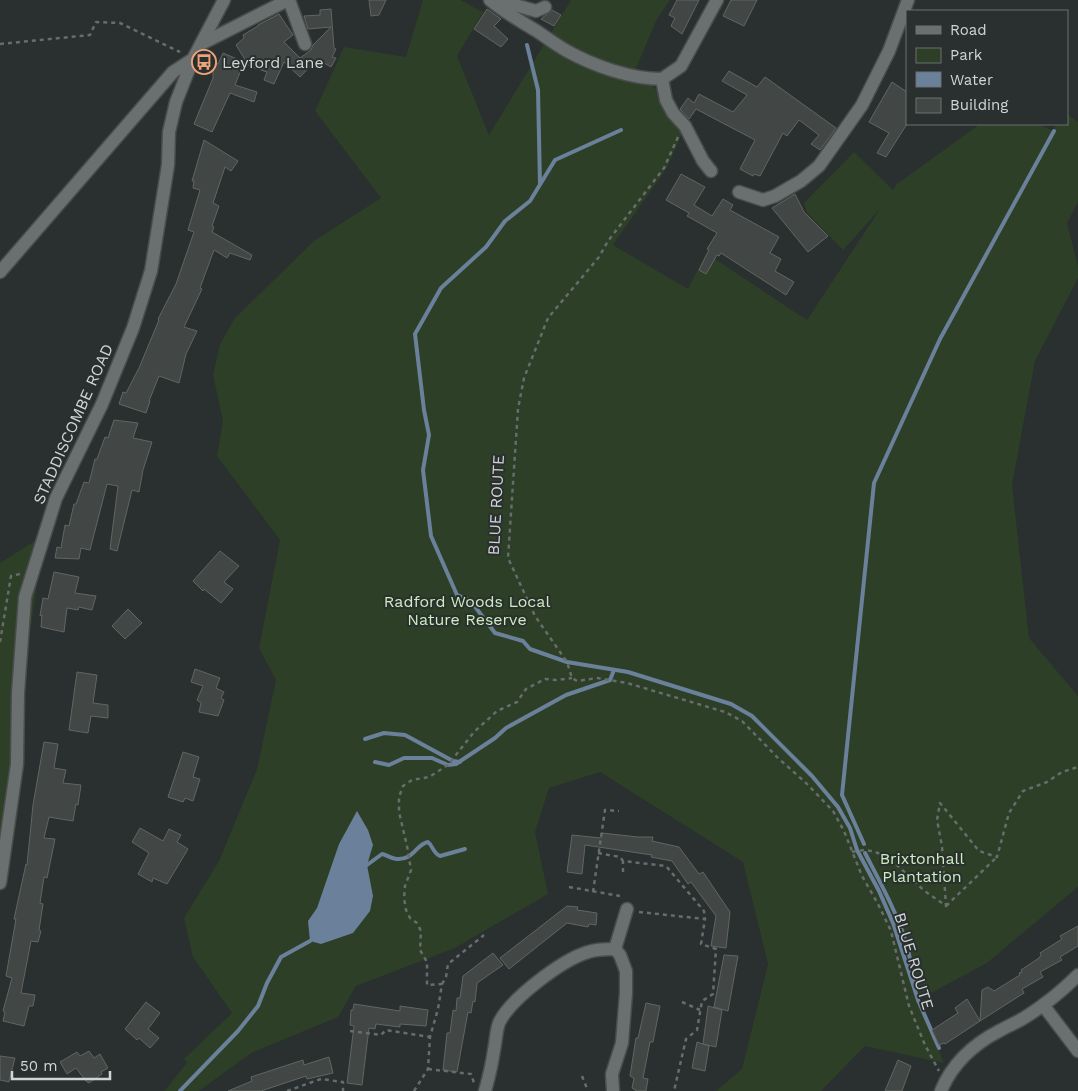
<svg xmlns="http://www.w3.org/2000/svg" width="1078" height="1091" font-family="'Work Sans',sans-serif">
	<rect width="100%" height="100%" fill="#2a2f2f"/>
	<g fill="#2d3f26">
		<path d="M423,0H460L483,12L457,56L489,135L571,0H670L657,19L634,73L664,95L682,133L668,166L613,245L688,289L706,253L807,320L880,209L843,250L807,213L804,203L854,152L893,190L897,184L980,124H1039L1053,131L1056,124H1067V114L1078,122V202L1067,223L1078,266V278L1035,361L1012,485L1029,638L1078,696V887L987,963L918,1000L944,1063L865,1046L821,1091H716L742,1069L768,964L743,862L600,772L549,788L535,832L548,894L455,948L356,986L338,1017L251,1053L199,1091H164L187,1063L184,1059L232,1013L193,957L184,918L219,861L257,769L276,680L259,648L280,540L217,456L223,421L213,375L220,344L235,318L314,241L381,198L315,111L344,47L406,57Z"/>
		<path d="M44,535L17,724L0,882V563Z"/>
	</g>
	<path fill="#6b809a" d="M357,811L368,830L373,845L367,865L373,896L370,911L353,933L321,944L310,941L308,921L317,908L339,844Z"/>
	<g fill="none" stroke-linecap="round" stroke-linejoin="round">
		<g stroke="#6b809a" stroke-width="4">
			<path d="M527,45L538,90L540,184"/>
			<path d="M621,130L555,160L530,201L505,221L486,247L441,288L415,334L424,410L429,435L423,470L431,536L457,595L470,600L495,633L523,641L530,649L567,662L628,672L731,704L752,716L812,776L838,807L850,828L857,850L879,891L893,923L918,1000"/>
			<path d="M365,739L384,733L405,735L453,761L460,762"/>
			<path d="M375,762L389,765L404,758H432L448,765L456,764L495,738L506,728L566,695L610,680L614,670"/>
			<path d="M864,844L842,795L874,483L940,339L1054,131"/>
			<path d="M865,853C880,882 896,911 906,942C910,954 911,968 914,981"/>
			<path d="M367,865L382,854C387,855 392,859 397,859C414,860 416,844 428,842C433,846 433,853 440,856L465,849"/>
			<path d="M918,1000L939,1048"/>
			<path d="M180,1091L238,1031L258,1006L267,983L281,957L310,941"/>
		</g>
	</g>
	<g fill="#424745" stroke="#616663">
		<path d="M369,0H386L379,15L371,16Z"/>
		<path d="M677,0H699L682,34L671,26L675,18L669,15Z"/>
		<path d="M731,0H757L744,26L723,16Z"/>
		<path d="M331,9L334,48L336,49L332,57L336,58L331,67L317,59L300,77L284,62L274,84L264,80L267,72L249,66L236,45L244,38L243,35L258,26V25L279,14L293,35L284,42L300,58L311,50L313,45L331,27L308,29L304,16L320,15V10Z"/>
		<path d="M487,9L501,19L494,26L508,39L501,47L474,29Z"/>
		<path d="M552,10L561,15L554,26L541,19Z"/>
		<path d="M223,53L244,62L235,85L257,92L254,102L230,93L212,132L194,124L213,78V63L218,64Z"/>
		<path d="M729,71L757,87L765,77L836,128L820,150L811,144L819,135L799,120L787,136L783,133L760,176L754,174L753,176L740,169L755,140L696,109L689,119L680,109L688,98L694,103L699,94L733,112L747,95L722,81Z"/>
		<path d="M892,82L907,92V124L886,157L877,153L889,133L869,122Z"/>
		<path d="M204,140L238,161L231,171L225,167L213,203L219,206L212,226L214,227L212,232L252,255L250,260L230,253L227,258L214,250L200,288L202,289L184,327L197,331L186,354L179,383L159,376L149,401H150L146,413L119,404L123,392L126,393L139,368L159,320L158,319L176,284L194,232L188,230L200,190L193,188L194,181H192Z"/>
		<path d="M681,174L705,187L694,205L712,216L723,199L733,205L730,210L779,237L770,253L781,259L775,271L794,282L786,295L721,253L719,256L717,255L706,274L699,270L709,250L707,249L717,233L687,216L689,213L666,200Z"/>
		<path d="M795,194L804,212L828,236L808,252L772,208Z"/>
		<path d="M114,420L138,423L133,438L152,442L143,470L139,492L132,490L117,551L110,549L118,486L107,484L90,550L81,548L79,559L55,558L57,547L61,548L65,525L69,526L74,504H76L84,482L89,483L95,459H97L105,437L108,438Z"/>
		<path d="M220,551L239,566L224,582L233,589L221,603L204,589L203,591L193,581Z"/>
		<path d="M54,572L79,577L75,593L96,596L92,610L79,607L78,610L67,608L64,632L41,627L42,615L40,616L43,598L48,599Z"/>
		<path d="M128,609L142,623L125,639L112,626Z"/>
		<path d="M195,669L220,678L216,688L224,692L221,698L224,700L218,716L199,712L201,703L197,700L203,686L191,682Z"/>
		<path d="M77,672L97,675L93,703L108,705V718L91,716L88,733L69,730Z"/>
		<path d="M44,742L58,744L54,768L66,770L63,783L81,785L78,805L76,804L73,821L49,817L44,838L55,839L47,878L44,877L40,903L43,904L39,930L41,931L38,942L31,941L21,993L35,995L33,1006H29L24,1026L3,1021L5,1012L3,1011L12,978L6,976L16,919H14L26,864L27,865L33,805Z"/>
		<path d="M183,752L199,757L193,777L200,779L193,801L185,798L183,802L168,797Z"/>
		<path d="M140,828L163,841L169,829L181,835L177,842L188,849L167,884L153,878L152,882L138,874L149,853L132,842Z"/>
		<path d="M602,833L638,837H653L652,841L679,847L699,874L703,872L730,912L726,948L711,946L716,916L691,882L688,884L672,861L651,857L652,855L585,845L582,874L567,872L572,835L601,838Z"/>
		<path d="M567,906L578,907L577,910L597,913L596,925L589,924L588,927L567,923L509,969L500,958Z"/>
		<path d="M1078,926V946L1060,957L1062,960L1040,972L1043,977L1022,989L1024,993L980,1021L982,990L988,987L994,991L1020,975L1019,973L1022,972L1021,970L1039,958L1041,955L1040,953L1062,939L1060,936Z"/>
		<path d="M493,953L503,965L477,983L475,1002L473,1001L471,1013L468,1012L457,1072L443,1070L447,1033H450L453,1010L456,1011L457,998H460L463,976Z"/>
		<path d="M724,955L738,956L728,1011L714,1007Z"/>
		<path d="M967,999L980,1021L945,1044L944,1043L939,1045L932,1030L958,1013L955,1008Z"/>
		<path d="M146,1002L160,1013L148,1029L159,1038L150,1048L139,1038L137,1040L125,1029Z"/>
		<path d="M646,1003L660,1006L653,1042H650L643,1078L648,1079L646,1091H637L632,1088L634,1078L630,1076L636,1038H638Z"/>
		<path d="M354,1004L400,1011V1006L428,1010L426,1026L400,1024V1027L376,1024L375,1029L369,1028L362,1085L347,1083L354,1026L350,1025L351,1010H353Z"/>
		<path d="M708,1006L722,1010L716,1047L703,1044Z"/>
		<path d="M697,1042L709,1046L705,1071L692,1068Z"/>
		<path d="M89,1051L94,1058L100,1054L108,1068L101,1072L102,1074L89,1083L86,1081L76,1068L67,1074L60,1062L77,1052L80,1056Z"/>
		<path d="M0,1056L15,1058L9,1082L0,1080Z"/>
		<path d="M329,1057L333,1073L307,1079L306,1076L261,1091H228L252,1081L251,1077L303,1060L304,1065Z"/>
		<path d="M898,1060L911,1066L902,1091H885Z"/>
	</g>
	<g fill="none" stroke-linecap="round" stroke-linejoin="round">
		<defs>
			<g id="minor">
				<path d="M289,0L305,44"/>
				<path d="M490,0C504,12 519,20 535,30C546,37 556,45 567,51C594,66 631,79 662,79"/>
				<path d="M506,0L515,5L536,11L545,7"/>
				<path d="M201,44L288,0"/>
				<path d="M662,79L666,100L673,113L685,126L703,161L711,171"/>
				<path d="M662,79L681,66L717,0"/>
				<path d="M739,192L763,200L775,196L801,181L819,166L862,105L889,51L908,0"/>
				<path d="M0,272L173,72L193,59"/>
				<path d="M0,883L17,764L18,693L25,597L56,498L102,404L133,328L151,271L168,165L169,132L176,102L193,59L224,0"/>
				<path d="M1043,1005L1078,1051"/>
				<path d="M485,1091C489,1077 492,1064 494,1050C496,1041 496,1031 499,1023C510,999 562,960 588,952C597,949 606,949 615,949"/>
				<path d="M613,1091L612,1074L622,1043L626,993V971L620,955L615,949L627,909"/>
				<path d="M941,1091C952,1064 974,1044 999,1031C1008,1026 1018,1022 1027,1016C1046,1004 1062,991 1078,975"/>
			</g>
		</defs>
		<use href="#minor" stroke="#484c4c" stroke-width="15"/>
		<g stroke="#676c6c" stroke-width="2.5" stroke-dasharray="4 4" stroke-linecap="butt">
			<path d="M0,44L90,35L96,22L120,23L180,52"/>
			<path d="M678,137L664,168L608,241L599,257L548,318L524,378L518,409L508,558L535,616L567,662L572,678L577,681L597,678L627,683L725,712L742,721L778,758L806,783L833,811L844,831L862,876L878,904L891,931L909,1006L925,1045L939,1071"/>
			<path d="M0,642L11,576L20,574"/>
			<path d="M852,852C882,844 898,867 918,885C926,893 937,899 946,906L942,846L937,820L940,803L979,851L997,857L1009,813L1023,791L1047,782L1062,772L1078,767"/>
			<path d="M598,853L620,857L623,861L666,866L704,911L705,919"/>
			<path d="M623,872V861"/>
			<path d="M569,887L620,896"/>
			<path d="M593,892L605,810L619,811"/>
			<path d="M946,906L997,857"/>
			<path d="M639,912L705,919L701,944L716,949L713,994L702,1001L697,1030L686,1039L674,1091"/>
			<path d="M442,984L446,977L448,964L484,935"/>
			<path d="M682,1002L700,1010"/>
			<path d="M350,1031L381,1035L386,1030L430,1037"/>
			<path d="M428,1069L471,1074L474,1083"/>
			<path d="M582,1076L588,1091"/>
			<path d="M287,1091L321,1079L343,1082V1091"/>
			<path d="M414,1091L428,1069L430,1037L438,1009L442,984L427,985V962L420,950L421,931L417,923L410,918L406,910L404,898L405,886L411,870L407,846L399,812V797L403,786L412,780L429,777L448,765L474,732L497,711L517,702L526,689L545,679L556,680L572,678"/>
		</g>
		<use href="#minor" stroke="#6a706f" stroke-width="12"/>
	</g>
	<defs>
		<symbol id="bus-ring" viewBox="-11 -11 22 22"><circle r="9.5" fill="#2a2f2f" stroke="#f0a27a" stroke-width="1.5"/><path d="M-5-6H5V4H4V6H2V4H-2V6H-4V4H-5ZM-3.5-4V0h7V-4ZM-3.5 1.2v1.5H-2V1.2ZM2 1.2v1.5H3.5V1.2Z" fill="#f0a27a"/></symbol>
	</defs>
	<g fill-rule="evenodd">
		<use href="#bus-ring" x="190" y="48" width="28" height="28"/>
	</g>
	<g text-anchor="middle" dominant-baseline="central" stroke-width="4" stroke-linejoin="round" paint-order="stroke">
		<g font-size="16" fill="#d2d5d5" stroke="#2a2f2f" text-anchor="start">
			<text x="222" y="62">Leyford Lane</text>
		</g>
		<g font-size="16" fill="#d2d5d5" stroke="#2a2f2f">
			<text transform="translate(73 424) rotate(-66)">STADDISCOMBE ROAD</text>
			<text transform="translate(496 505) rotate(-87)">BLUE ROUTE</text>
			<text transform="translate(914 961) rotate(73)">BLUE ROUTE</text>
		</g>
		<g font-size="16" fill="#cbefbc" stroke="#2a2f2f">
			<text x="467" y="601">Radford Woods Local<tspan x="467" dy="18">Nature Reserve</tspan></text>
			<text x="922" y="858">Brixtonhall<tspan x="922" dy="18">Plantation</tspan></text>
		</g>
	</g>
	<rect x="906" y="10" width="162" height="115" fill="#2a2f2f" stroke="#6d7171"/>
	<rect x="916" y="26" width="25" height="8" fill="#6a706f" stroke="#6d7171"/>
	<text x="950" y="35" font-size="15" fill="#d2d5d5">Road</text>
	<rect x="916" y="48" width="25" height="15" fill="#2d3f26" stroke="#6d7171"/>
	<text x="950" y="60" font-size="15" fill="#d2d5d5">Park</text>
	<rect x="916" y="72" width="25" height="15" fill="#6b809a" stroke="#6d7171"/>
	<text x="950" y="85" font-size="15" fill="#d2d5d5">Water</text>
	<rect x="916" y="98" width="25" height="15" fill="#424745" stroke="#6d7171"/>
	<text x="950" y="110" font-size="15" fill="#d2d5d5">Building</text>
	<path d="M12 1071v8h98v-8" fill="none" stroke="#d2d5d5" stroke-width="2.5"/>
	<text x="20" y="1071" font-size="15" fill="#d2d5d5" stroke="#2a2f2f" stroke-width="4" paint-order="stroke">50 m</text>
</svg>
